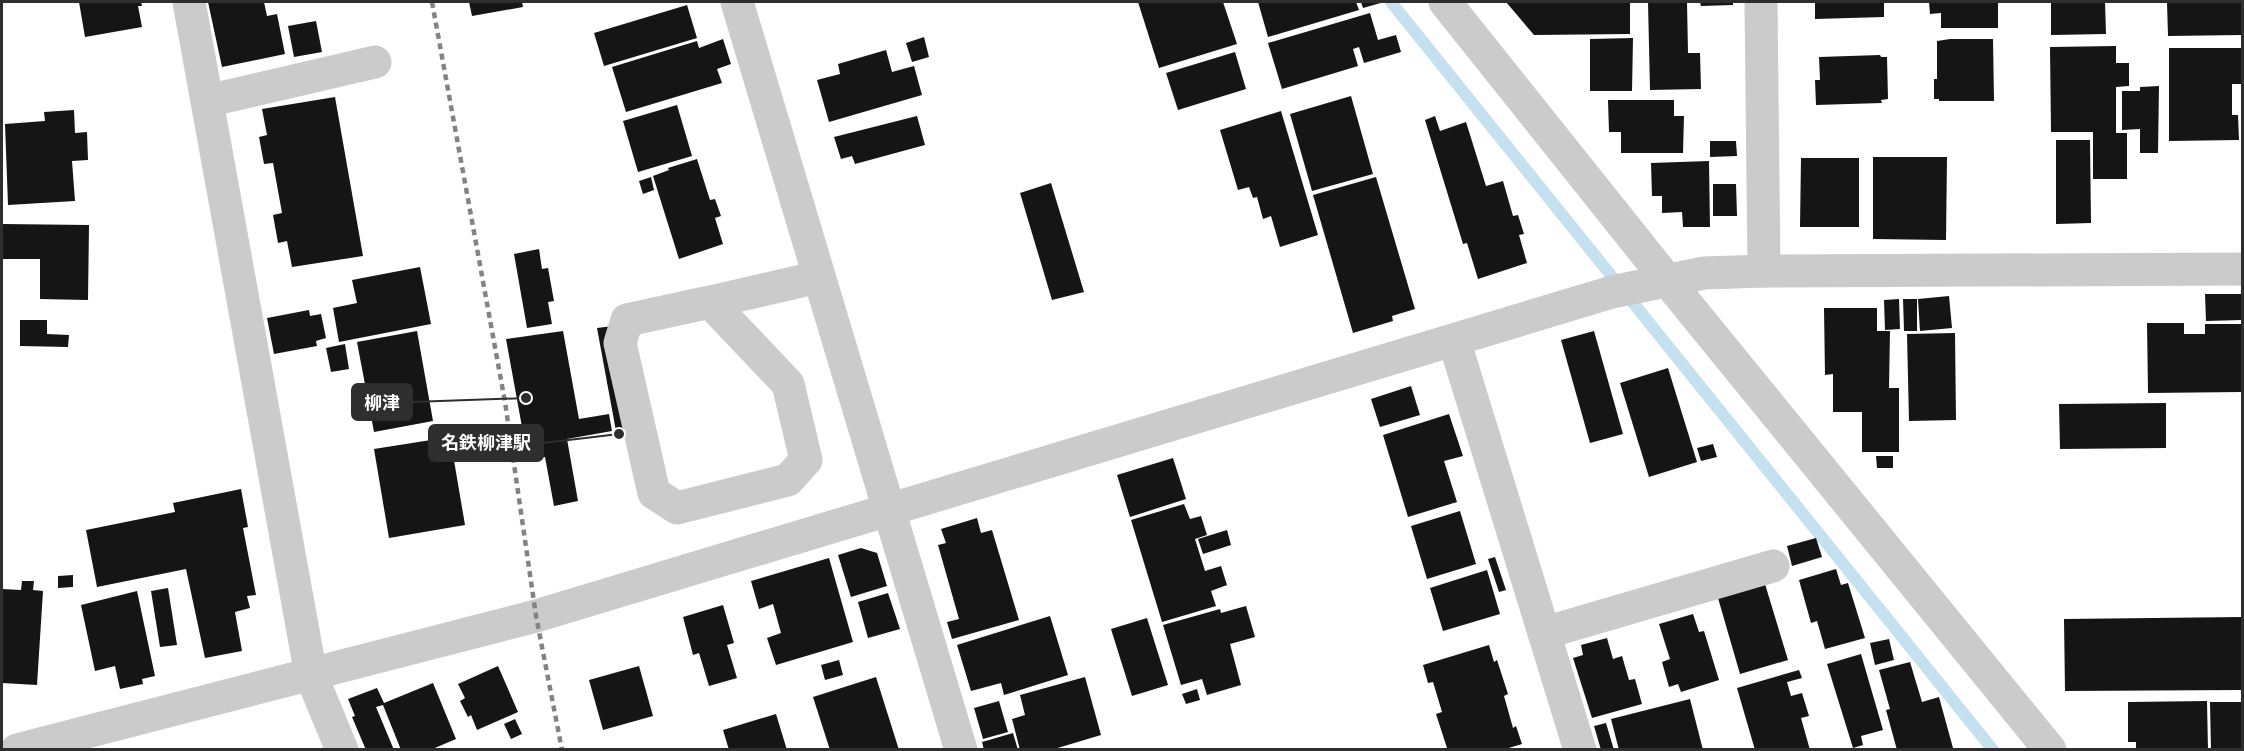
<svg xmlns="http://www.w3.org/2000/svg" width="2244" height="751" font-family="'Asap Condensed','Noto Sans JP',sans-serif">
	<rect width="100%" height="100%" fill="#fff"/>
	<g fill="none" stroke-linecap="round" stroke-linejoin="round">
		<path stroke="#c5e0ee" stroke-width="12" d="M1391,2L1993,750"/>
	</g>
	<g fill="#151515">
		<path d="M79,2H141L142,6H138L142,27L85,37Z"/>
		<path d="M208,2H264L267,16L277,14L285,54L222,67Z"/>
		<path d="M469,2H522L523,7L472,16Z"/>
		<path d="M1138,2H1223L1237,44L1159,68Z"/>
		<path d="M1258,2H1356L1359,10L1268,37Z"/>
		<path d="M1361,2H1384L1363,8Z"/>
		<path d="M1506,2H1630V34L1534,35Z"/>
		<path d="M1648,2H1687L1688,53H1700L1701,89L1650,90Z"/>
		<path d="M1700,2H1733V5L1701,6Z"/>
		<path d="M1815,2H1884V17L1815,19Z"/>
		<path d="M1929,2H1998V28H1941V13L1930,14Z"/>
		<path d="M2051,2H2105L2106,34L2051,35Z"/>
		<path d="M2167,2H2242V35L2168,36Z"/>
		<path d="M687,5L697,38L604,66L594,33Z"/>
		<path d="M1370,13L1378,40L1396,35L1401,52L1364,63L1359,47L1353,49L1358,66L1282,89L1268,43Z"/>
		<path d="M316,21L322,52L294,57L288,26Z"/>
		<path d="M924,37L929,57L912,62L906,43Z"/>
		<path d="M1633,38L1632,91H1590V39Z"/>
		<path d="M723,39L731,64L717,69L722,83L626,112L612,67L697,41L699,48Z"/>
		<path d="M1950,39H1993L1994,101H1939V99H1934V79H1937V41Z"/>
		<path d="M2116,46V63H2129V86L2116,87V133H2127V179H2093V132H2051L2050,47Z"/>
		<path d="M2169,48H2242L2241,84H2232V115H2238L2239,140L2169,141Z"/>
		<path d="M886,50L892,72L914,66L922,95L829,122L817,80L840,74L838,64Z"/>
		<path d="M1235,52L1246,89L1178,110L1166,73Z"/>
		<path d="M1880,55L1881,57H1887L1888,99L1881,100L1882,103L1816,105L1815,80H1820L1819,57Z"/>
		<path d="M2159,86L2158,153H2140V129L2122,130V91H2140V87Z"/>
		<path d="M1351,96L1373,174L1312,191L1290,114Z"/>
		<path d="M335,97L363,256L292,267L287,241L278,243L273,215L282,213L273,163L264,164L259,137L267,135L262,109Z"/>
		<path d="M1608,100H1674V116H1684L1683,153H1621V132H1609Z"/>
		<path d="M677,105L692,156L638,172L623,121Z"/>
		<path d="M74,110L75,133L87,132L88,160L72,161L75,201L8,205L5,124L45,121L44,112Z"/>
		<path d="M1281,111L1318,235L1280,247L1271,216L1263,219L1257,197L1253,198L1249,187L1238,190L1220,130Z"/>
		<path d="M917,116L925,145L855,164L852,156L841,159L834,137Z"/>
		<path d="M1435,116L1440,131L1466,122L1486,186L1503,181L1513,216L1518,215L1524,234L1519,235L1527,263L1478,279L1467,243L1463,244L1425,120Z"/>
		<path d="M2056,140H2090L2091,223L2056,224Z"/>
		<path d="M1710,141H1736L1737,156L1710,157Z"/>
		<path d="M1873,157H1947L1946,240L1873,239Z"/>
		<path d="M1801,158H1859V227H1800Z"/>
		<path d="M697,159L710,200L715,199L721,216L715,218L723,244L679,259L653,176L669,170L668,168Z"/>
		<path d="M1709,161L1710,227H1683L1682,212L1662,213V196H1652L1651,163Z"/>
		<path d="M651,177L654,190L643,194L639,181Z"/>
		<path d="M1376,177L1415,309L1392,316L1393,321L1353,333L1313,195Z"/>
		<path d="M1051,183L1084,292L1052,300L1020,193Z"/>
		<path d="M1713,184H1736L1737,216H1713Z"/>
		<path d="M2,224L89,225L88,300L40,299V259H2Z"/>
		<path d="M539,249L542,269L548,268L554,301L548,302L552,324L527,328L514,254Z"/>
		<path d="M420,267L431,324L339,342L333,308L357,303L352,280Z"/>
		<path d="M2205,294H2242V320L2206,321Z"/>
		<path d="M1949,296L1952,328L1920,331L1918,299Z"/>
		<path d="M1899,299L1900,329L1885,330L1884,300Z"/>
		<path d="M1903,299H1917V331H1904Z"/>
		<path d="M1824,308H1877V331H1890L1889,388H1899V452H1862V412H1833V374L1825,375Z"/>
		<path d="M309,310L310,316L321,314L326,338L316,341L317,346L274,354L267,318Z"/>
		<path d="M20,320H47V334L69,335L68,347L20,346Z"/>
		<path d="M2147,323H2184V334H2205V324H2242V392L2148,393Z"/>
		<path d="M613,326L631,428L616,431L597,328Z"/>
		<path d="M417,331L433,421L374,432L357,342Z"/>
		<path d="M563,331L579,419L609,414L612,431L567,439L578,501L554,506L545,457L528,460L506,339Z"/>
		<path d="M1594,331L1623,434L1590,443L1561,340Z"/>
		<path d="M1955,333L1956,420L1909,421L1907,334Z"/>
		<path d="M345,344L349,369L331,372L326,348Z"/>
		<path d="M1668,368L1697,462L1649,477L1620,383Z"/>
		<path d="M1411,386L1420,415L1380,427L1371,399Z"/>
		<path d="M2166,403V448L2060,449L2059,404Z"/>
		<path d="M1449,414L1463,456L1444,461L1457,502L1408,517L1383,435Z"/>
		<path d="M450,437L465,525L389,538L374,449Z"/>
		<path d="M1713,444L1717,457L1701,461L1697,448Z"/>
		<path d="M1876,456H1893V468H1877Z"/>
		<path d="M1173,458L1186,499L1130,517L1117,475Z"/>
		<path d="M241,489L248,527L243,528L256,595L247,596L250,608L235,612L242,651L205,658L186,569L97,587L86,530L175,512L173,503Z"/>
		<path d="M1184,504L1190,519L1201,516L1207,535L1195,539L1205,571L1221,566L1227,585L1211,591L1216,606L1162,622L1131,520Z"/>
		<path d="M1460,511L1476,564L1427,579L1411,526Z"/>
		<path d="M977,518L981,533L992,530L1019,620L952,639L947,622L959,619L938,545L946,543L941,529Z"/>
		<path d="M1227,530L1231,545L1203,554L1198,539Z"/>
		<path d="M1816,538L1822,557L1792,566L1787,546Z"/>
		<path d="M861,548L877,553L887,586L851,597L838,555Z"/>
		<path d="M1495,557L1506,590L1499,592L1488,559Z"/>
		<path d="M829,558L853,642L776,665L767,638L781,633L773,604L759,609L751,581Z"/>
		<path d="M1836,569L1841,585L1848,583L1865,638L1825,649L1817,621L1811,623L1799,580Z"/>
		<path d="M1487,570L1500,614L1443,631L1430,588Z"/>
		<path d="M73,575V587L58,588V576Z"/>
		<path d="M22,581H34L33,590L43,591L37,685L2,683V589L21,590Z"/>
		<path d="M1765,584L1788,660L1740,674L1718,598Z"/>
		<path d="M168,588L177,645L160,647L151,591Z"/>
		<path d="M137,591L155,676L142,679L143,684L120,689L115,666L95,671L81,605Z"/>
		<path d="M888,593L900,629L868,638L858,602Z"/>
		<path d="M723,605L734,643L727,645L737,678L709,686L699,653L693,655L683,617Z"/>
		<path d="M1246,606L1255,637L1230,644L1241,685L1207,695L1202,679L1181,685L1163,625L1220,609L1221,613Z"/>
		<path d="M1693,614L1699,632L1704,631L1719,680L1681,692L1678,684L1669,687L1662,662L1670,659L1659,624Z"/>
		<path d="M1050,616L1068,675L1004,695L1001,683L971,691L957,645Z"/>
		<path d="M2242,617V690L2065,691L2064,619Z"/>
		<path d="M1147,618L1168,685L1132,696L1111,629Z"/>
		<path d="M1607,638L1613,659L1622,656L1629,680L1635,679L1642,704L1592,718L1573,658L1583,655L1581,645Z"/>
		<path d="M1889,639L1894,660L1875,665L1870,643Z"/>
		<path d="M1489,645L1494,662L1497,660L1508,694L1504,696L1513,728L1516,726L1522,744L1502,750L1447,748L1436,714L1442,712L1433,682L1428,683L1423,665Z"/>
		<path d="M1861,654L1883,730L1861,736L1863,745L1853,748L1827,664Z"/>
		<path d="M839,660L843,675L825,680L821,665Z"/>
		<path d="M1910,662L1922,702L1939,697L1953,748L1897,750L1886,710L1890,709L1879,670Z"/>
		<path d="M498,666L518,712L477,730L471,715L468,717L460,701L465,698L458,684Z"/>
		<path d="M639,666L653,716L603,730L589,680Z"/>
		<path d="M1799,670L1802,678L1787,682L1791,696L1802,693L1809,716L1801,718L1810,750H1755L1737,688Z"/>
		<path d="M876,677L899,750H830L813,697Z"/>
		<path d="M1085,677L1101,735L1051,750H1020L1012,719L1025,715L1020,695Z"/>
		<path d="M433,683L456,739L430,750H401L383,705L376,707L394,750H366L352,717L355,716L348,699L377,688L384,703Z"/>
		<path d="M1197,689L1200,700L1186,704L1182,694Z"/>
		<path d="M1690,699L1703,750H1619L1611,719Z"/>
		<path d="M999,701L1008,732L983,739L974,708Z"/>
		<path d="M2207,701L2208,750H2136V742H2128V702Z"/>
		<path d="M2210,702H2242V750H2211Z"/>
		<path d="M776,714L787,750H729L723,730Z"/>
		<path d="M515,719L522,734L511,739L504,724Z"/>
		<path d="M1606,723L1614,750H1601L1594,726Z"/>
		<path d="M1013,733L1018,750H984L982,742Z"/>
	</g>
	<g fill="none" stroke-linecap="round" stroke-linejoin="round">
		<g stroke="#cbcbcb" stroke-width="33">
			<path d="M189,2L311,675L342,750"/>
			<path d="M737,2L961,750"/>
			<path d="M1445,2L1667,280L2050,750"/>
			<path d="M1761,2L1764,271"/>
			<path d="M207,101L375,62"/>
			<path d="M710,302L627,320L620,343L654,493L677,508L788,480L806,460L788,384L710,302L819,277"/>
			<path d="M1454,340L1580,750"/>
			<path d="M1544,633L1773,566"/>
			<path d="M17,750L536,616L1612,292L1704,273L1764,271L2242,269"/>
		</g>
		<path stroke="#838383" stroke-width="4.5" stroke-dasharray="6 4.5" stroke-linecap="butt" d="M432,2L505,402L536,616L562,750"/>
	</g>
	<path fill="none" stroke="#2e2e2e" stroke-width="2" d="M526 398L412 402M619 434L543 443"/>
	<g fill="#2e2e2e" stroke="#fff" stroke-width="2">
		<circle cx="526" cy="398" r="6"/>
		<circle cx="619" cy="434" r="6"/>
	</g>
	<g fill="#2e2e2e" stroke="#2e2e2e" stroke-width="2">
		<rect x="352" y="384" width="60" height="36" rx="6"/>
		<rect x="429" y="425" width="114" height="36" rx="6"/>
	</g>
	<g font-size="18" text-anchor="middle" font-weight="bold" fill="#fff">
		<text x="382" y="409">柳津</text>
		<text x="486" y="449">名鉄柳津駅</text>
	</g>
	<rect width="2244" height="751" fill="none" stroke="#2e2e2e" stroke-width="6"/>
</svg>
